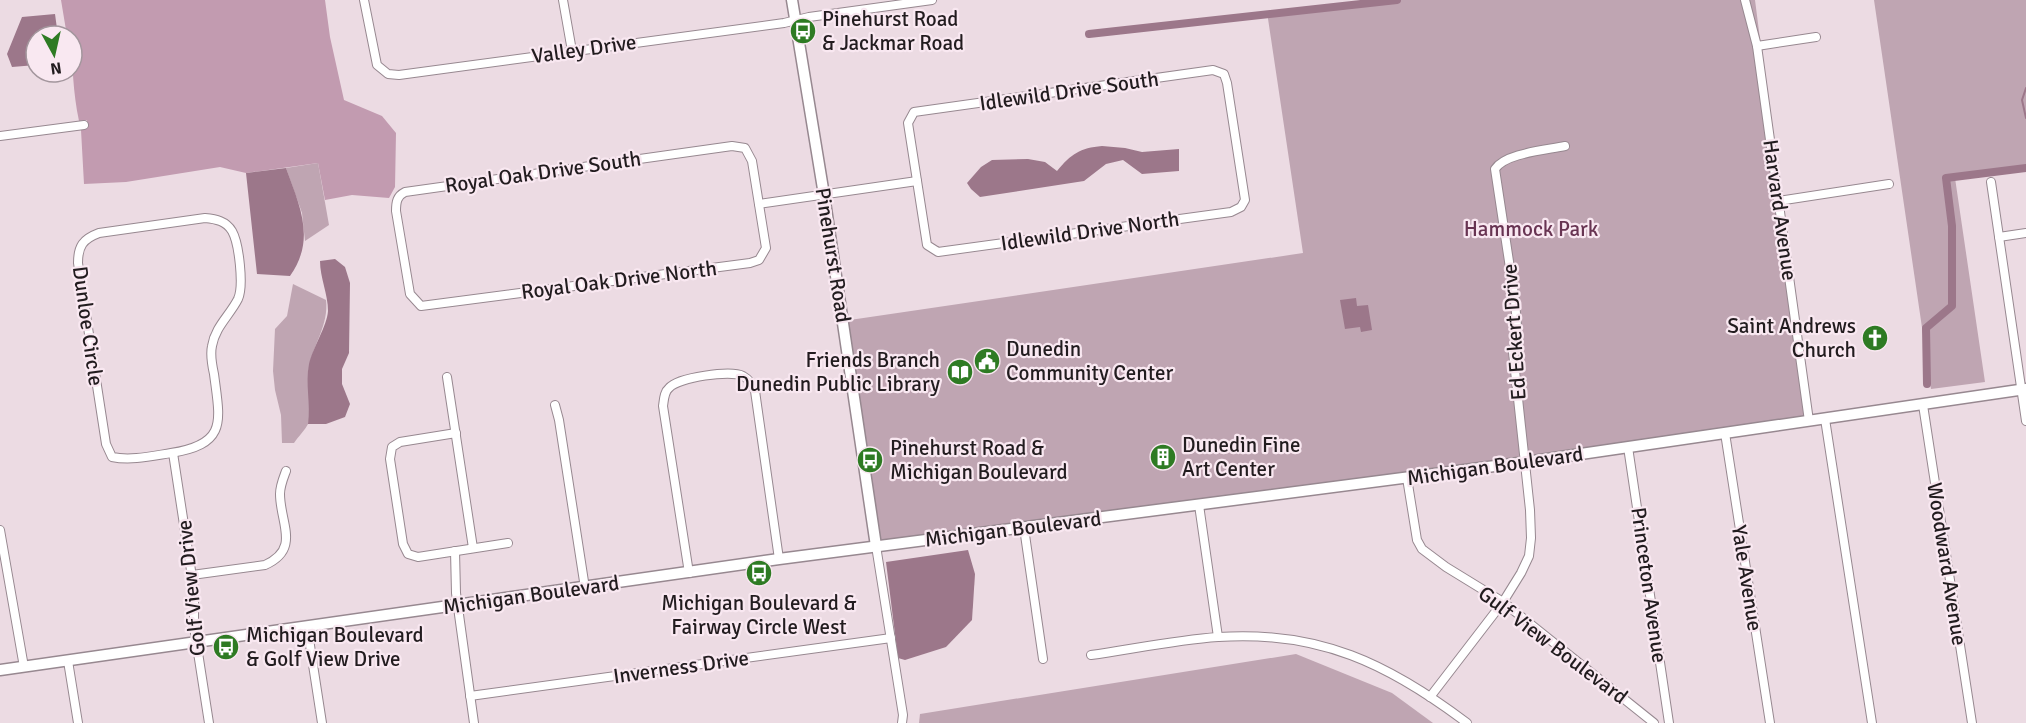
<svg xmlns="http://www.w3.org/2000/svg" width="2026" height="723" font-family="Signika,sans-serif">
	<rect width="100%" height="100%" fill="#ecdbe3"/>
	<g fill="#bfa5b2">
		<path d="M1372,0H1755L1809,421L876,546L843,321L1303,253L1267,12Z"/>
		<path d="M1874,0H2026V169L1955,178L1985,382L1931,389Z"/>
		<path d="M318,163L329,225L305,241L302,213L286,168Z"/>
		<path d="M293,284L326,300C329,325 313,344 309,368C306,384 313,411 308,424C305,430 298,437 294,443H282L281,415L275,390L273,371L275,329L287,316Z"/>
		<path d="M1296,654L1392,693L1433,723H919L920,714Z"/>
	</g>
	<path fill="#c29bb0" d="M61,0H325L330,37L344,100L382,116L396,133L395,187L389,198L352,195L325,200L318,163L246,173L220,167L126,182L84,184L81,130L88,128L87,120L79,121C73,92 72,65 72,36H67Z"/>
	<g fill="#9c778a">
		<path d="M55,14L58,36H36V65L12,67L7,54L22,17Z"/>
		<path d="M1102,146L1125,148L1142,152L1179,149V171L1142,174L1123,160L1106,164L1084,181L980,197L971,189L967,183L981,167L992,160L1028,159L1045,162L1057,171C1071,154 1080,148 1102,146Z"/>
		<path d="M286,168C300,207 316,239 290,276L257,274L246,173Z"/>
		<path d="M335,259L345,267L350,283L349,353L342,369V384L350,404L345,417L326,424H308C311,404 305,384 309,364C313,347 327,326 328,311C328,294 320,278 320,261Z"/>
		<path d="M1356,298L1357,306L1368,305L1372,330L1361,332L1360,327L1345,329L1340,300Z"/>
		<path d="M968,550L975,574L972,620L946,647L905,660L898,658L886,562Z"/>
	</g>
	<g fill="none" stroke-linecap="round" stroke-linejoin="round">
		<path stroke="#9c778a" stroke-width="2" d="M2026,88L2022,100L2026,118"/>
		<g stroke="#9c778a" stroke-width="8">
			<path d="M1089,34L1397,0"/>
			<path d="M1927,384L1926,328L1952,306V226L1946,178L2026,168"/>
		</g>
		<defs>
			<g id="minor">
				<path d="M364,0L377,65L388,74L399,75L784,23L809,17L932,0"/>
				<path d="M563,0L572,51"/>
				<path d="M1745,0L1757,46L1809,421"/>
				<path d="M1757,46L1816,37"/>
				<path d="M1213,70L1224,74L1227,83L1245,200L1241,207L1231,212L938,252L927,245L908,123L914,112Z"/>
				<path d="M0,136L84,125"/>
				<path d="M732,146L745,148L752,161L766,248L759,260L750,263L421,306L410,294L396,211C396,202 397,196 405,192Z"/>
				<path d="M1991,182L2026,421"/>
				<path d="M1778,201L1889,184"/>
				<path d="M759,204L917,181"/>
				<path d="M205,218C216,219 226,221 232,231C239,243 244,286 238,299C230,315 215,327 212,346C210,355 212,365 214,374C220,421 228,444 171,453C152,456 131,461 112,457L106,444L78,263C78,246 83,239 99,233Z"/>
				<path d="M1999,237L2026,233"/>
				<path d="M447,377L473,548"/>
				<path d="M555,405L559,420L585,588"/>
				<path d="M1923,405L1972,723"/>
				<path d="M1825,419L1872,723"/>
				<path d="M456,433L400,442L392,447L390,459L403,544L408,554L418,557L508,543"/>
				<path d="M1725,433L1770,723"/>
				<path d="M1628,447L1669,723"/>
				<path d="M173,453L194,590V627L209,723"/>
				<path d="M1407,478L1417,540L1422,549L1446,567L1503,602L1654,723"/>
				<path d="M1199,505L1218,637"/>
				<path d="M1024,528L1043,659"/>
				<path d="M0,530L24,667"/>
				<path d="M876,546L903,715L902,723"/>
				<path d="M455,551L456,593L474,723"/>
				<path d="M689,573L663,406C664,400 664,392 669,388C678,377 731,370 743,376C750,380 752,384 755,391L779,559"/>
				<path d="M192,575L265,565C301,549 280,523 280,494C280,486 283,479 286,471"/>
				<path d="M307,626L322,723"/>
				<path d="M1091,655C1133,649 1176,640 1218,637C1319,630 1389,664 1467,723"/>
				<path d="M68,661L78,723"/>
				<path d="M470,696L891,638"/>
				<path d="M1430,697L1503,602L1521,573L1529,556L1531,538L1530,510L1513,352L1517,326L1515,301L1495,169C1505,153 1547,150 1565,146"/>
			</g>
			<g id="tertiary">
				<path d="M792,0L824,195L876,546"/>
				<path d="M0,670L779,559L1526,462L2026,389"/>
			</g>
		</defs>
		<use href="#minor" stroke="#978890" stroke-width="10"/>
		<use href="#tertiary" stroke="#978890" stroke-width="13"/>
		<use href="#minor" stroke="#fff" stroke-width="8"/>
		<use href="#tertiary" stroke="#fff" stroke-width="10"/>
	</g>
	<defs>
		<symbol id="bus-disc" viewBox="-11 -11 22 22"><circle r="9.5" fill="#2e7b23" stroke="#f9e8f1"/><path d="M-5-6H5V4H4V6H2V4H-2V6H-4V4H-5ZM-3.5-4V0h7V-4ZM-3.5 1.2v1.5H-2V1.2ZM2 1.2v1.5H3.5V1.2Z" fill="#fff"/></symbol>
		<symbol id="church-disc" viewBox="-11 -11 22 22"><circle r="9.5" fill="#2e7b23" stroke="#f9e8f1"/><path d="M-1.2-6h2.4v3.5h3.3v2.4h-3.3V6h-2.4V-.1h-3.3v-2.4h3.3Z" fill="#fff"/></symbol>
		<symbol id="civic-disc" viewBox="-11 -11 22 22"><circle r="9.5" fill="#2e7b23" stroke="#f9e8f1"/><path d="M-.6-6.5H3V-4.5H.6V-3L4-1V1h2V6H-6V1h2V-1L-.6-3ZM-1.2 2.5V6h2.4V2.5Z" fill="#fff"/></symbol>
		<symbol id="library-disc" viewBox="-11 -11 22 22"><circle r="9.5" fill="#2e7b23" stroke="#f9e8f1"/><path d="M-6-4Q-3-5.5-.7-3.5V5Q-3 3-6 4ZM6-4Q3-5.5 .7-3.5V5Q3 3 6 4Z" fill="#fff"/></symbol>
		<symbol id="building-disc" viewBox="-11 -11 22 22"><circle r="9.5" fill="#2e7b23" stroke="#f9e8f1"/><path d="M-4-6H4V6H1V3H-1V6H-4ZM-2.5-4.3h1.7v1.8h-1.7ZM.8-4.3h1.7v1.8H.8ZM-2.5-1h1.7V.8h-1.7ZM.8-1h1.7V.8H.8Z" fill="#fff"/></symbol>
	</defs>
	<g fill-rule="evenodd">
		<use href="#bus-disc" x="788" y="16" width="30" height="30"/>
		<use href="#church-disc" x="1860" y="323" width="30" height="30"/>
		<use href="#civic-disc" x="972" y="346" width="30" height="30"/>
		<use href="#library-disc" x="945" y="357" width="30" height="30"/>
		<use href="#building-disc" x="1148" y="442" width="30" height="30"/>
		<use href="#bus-disc" x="855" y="445" width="30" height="30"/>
		<use href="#bus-disc" x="744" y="558" width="30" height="30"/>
		<use href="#bus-disc" x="211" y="632" width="30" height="30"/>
	</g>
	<g text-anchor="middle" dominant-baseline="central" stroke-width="4.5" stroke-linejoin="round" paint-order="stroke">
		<g font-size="21" fill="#221c1f" stroke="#f9e8f1" text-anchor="start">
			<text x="822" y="19">Pinehurst Road<tspan x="822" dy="24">&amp; Jackmar Road</tspan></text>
			<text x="1856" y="326" text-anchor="end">Saint Andrews<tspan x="1856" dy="24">Church</tspan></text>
			<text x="1006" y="349">Dunedin<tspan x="1006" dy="24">Community Center</tspan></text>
			<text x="940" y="360" text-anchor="end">Friends Branch<tspan x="940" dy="24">Dunedin Public Library</tspan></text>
			<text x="1182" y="445">Dunedin Fine<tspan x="1182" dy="24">Art Center</tspan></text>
			<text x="890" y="448">Pinehurst Road &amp;<tspan x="890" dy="24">Michigan Boulevard</tspan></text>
			<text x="759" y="603" text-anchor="middle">Michigan Boulevard &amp;<tspan x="759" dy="24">Fairway Circle West</tspan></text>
			<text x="246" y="635">Michigan Boulevard<tspan x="246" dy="24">&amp; Golf View Drive</tspan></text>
		</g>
		<g font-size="21" fill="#221c1f" stroke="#f9e8f1">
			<text transform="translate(584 49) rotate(-8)">Valley Drive</text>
			<text transform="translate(1069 91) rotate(-8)">Idlewild Drive South</text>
			<text transform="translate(543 172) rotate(-8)">Royal Oak Drive South</text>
			<text transform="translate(1780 210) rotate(82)">Harvard Avenue</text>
			<text transform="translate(1090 231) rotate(-8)">Idlewild Drive North</text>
			<text transform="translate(833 255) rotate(81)">Pinehurst Road</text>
			<text transform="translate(619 280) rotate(-7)">Royal Oak Drive North</text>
			<text transform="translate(88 326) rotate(82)">Dunloe Circle</text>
			<text transform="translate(1514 332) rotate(-94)">Ed Eckert Drive</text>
			<text transform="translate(1495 466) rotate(-8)">Michigan Boulevard</text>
			<text transform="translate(1013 529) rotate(-7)">Michigan Boulevard</text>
			<text transform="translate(1947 564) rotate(81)">Woodward Avenue</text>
			<text transform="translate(1747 578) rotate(81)">Yale Avenue</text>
			<text transform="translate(1649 585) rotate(82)">Princeton Avenue</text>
			<text transform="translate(191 588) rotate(-96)">Golf View Drive</text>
			<text transform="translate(531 595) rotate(-8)">Michigan Boulevard</text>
			<text transform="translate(1553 645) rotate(37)">Gulf View Boulevard</text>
			<text transform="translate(681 667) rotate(-8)">Inverness Drive</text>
		</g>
		<g font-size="21" fill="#683452" stroke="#f9e8f1">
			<text x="1531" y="229">Hammock Park</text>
		</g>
	</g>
	<g transform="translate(54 54) rotate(172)"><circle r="28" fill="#f9e8f1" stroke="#a3969d" stroke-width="1.5"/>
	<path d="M0-4.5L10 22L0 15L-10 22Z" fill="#2e7b23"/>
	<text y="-9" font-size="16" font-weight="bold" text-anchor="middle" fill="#221c1f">N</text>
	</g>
</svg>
